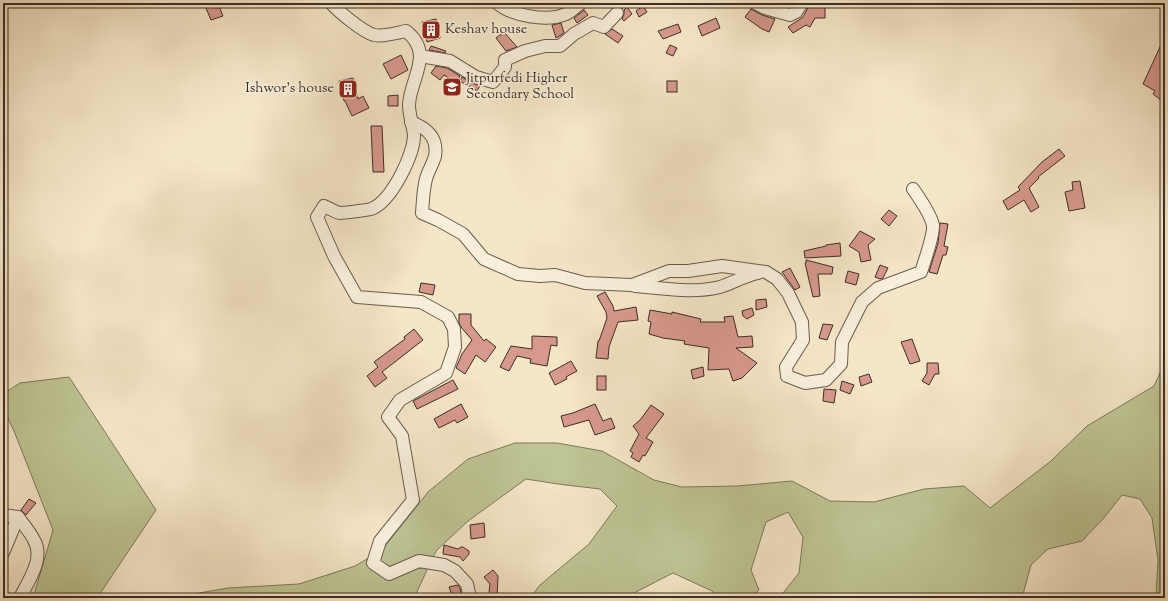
<svg xmlns="http://www.w3.org/2000/svg" width="1168" height="601" font-family="'Sorts Mill Goudy',serif">
	<rect width="100%" height="100%" fill="#f5e6c7"/>
	<filter id="stains"><feTurbulence type="fractalNoise" baseFrequency=".005" numOctaves="4"/><feColorMatrix values="0 0 0 0 .2 0 0 0 0 .09 0 0 0 0 .02 0 0 0 .5 -.17"/></filter>
	<radialGradient id="worn" r=".72"><stop offset=".6" stop-color="#630" stop-opacity="0"/><stop offset="1" stop-color="#630" stop-opacity=".3"/></radialGradient>
	<g fill="#bec494" stroke="#7d785e">
		<path d="M1165,362V598H1156L1158,560L1152,518L1140,499L1122,495L1103,519L1082,541L1048,549L1031,565L1022,598H779L799,573L803,537L788,512L766,522L751,570L759,590L750,598H719L712,591L673,573L624,598H530L540,585L589,544L617,506L600,489L558,484L526,479L468,521L436,551L414,598H170L228,588L299,584L355,566L382,550L428,492L468,459L515,443H557L602,451L654,480L682,487L738,486L792,481L830,501L874,502L924,489L964,486L990,508L1051,461L1087,426L1154,386Z"/>
		<path d="M69,377L156,510L97,598H33L53,530L14,431L3,408V394L20,383Z"/>
	</g>
	<g fill="#d7988d" stroke="#3c2d27">
		<path d="M815,3H825V18H815L810,27L806,25L793,33L788,27L803,17L809,6H814Z"/>
		<path d="M218,4L223,16L211,20L206,8Z"/>
		<path d="M643,6L647,12L639,17L636,11Z"/>
		<path d="M627,7L632,14L624,21L622,19L624,14V10Z"/>
		<path d="M751,9L762,15L775,19L769,32L762,29L745,17Z"/>
		<path d="M584,10L588,15L577,23L574,18Z"/>
		<path d="M716,18L720,28L702,36L698,26Z"/>
		<path d="M436,19L440,38L427,42L422,22Z"/>
		<path d="M561,23L564,33L556,38L552,25Z"/>
		<path d="M678,24L681,32L663,39L658,31Z"/>
		<path d="M612,29L623,36L618,43L605,34Z"/>
		<path d="M504,32L517,47L506,51L496,38Z"/>
		<path d="M1165,36V103L1153,94L1155,91L1143,84Z"/>
		<path d="M670,45L677,48L673,56L666,53Z"/>
		<path d="M431,46L446,51L445,53L429,50Z"/>
		<path d="M401,55L408,70L391,79L383,64Z"/>
		<path d="M436,66L447,68L460,76L456,83L444,75L440,80L431,73Z"/>
		<path d="M462,77L472,83L480,86L477,91L460,81Z"/>
		<path d="M353,78L357,96L354,97H358V99L363,96L369,108L352,116L345,101H344L339,81Z"/>
		<rect x="667" y="81" width="10" height="11"/>
		<path d="M398,95V106H388V96Z"/>
		<path d="M371,126H382L384,172H373Z"/>
		<path d="M1059,149L1065,156L1038,177L1039,178L1029,188L1039,207L1031,212L1024,200L1008,210L1003,201L1020,190L1018,187L1042,162Z"/>
		<path d="M1080,181L1085,208L1069,211L1065,192L1073,190L1072,182Z"/>
		<path d="M889,210L897,216L889,226L881,219Z"/>
		<path d="M940,223L948,224L944,246L948,247L946,255H943L937,274L929,272L938,243Z"/>
		<path d="M860,231L875,239L868,245L871,260L861,262L859,252L849,246Z"/>
		<path d="M840,243L841,256L805,258L804,251L826,246V245Z"/>
		<path d="M806,260L833,267L832,274H818L820,296L813,297L805,263H806Z"/>
		<path d="M880,265L888,268L883,278L880,279L875,277Z"/>
		<path d="M790,268L800,287L795,290L782,272Z"/>
		<path d="M848,271L859,274L856,285L845,282Z"/>
		<path d="M421,283L435,285L433,295L419,292Z"/>
		<path d="M605,292L613,306L614,311L636,307L638,320L618,322L609,347L608,359L596,358L598,341H599L607,318L606,312L597,296Z"/>
		<path d="M766,299L767,307L756,310V300Z"/>
		<path d="M752,308L754,315L747,319L743,316L742,311Z"/>
		<path d="M650,310L672,314V312L701,319L700,322H725L724,317L733,316L738,337L752,336L753,347L736,348L757,363L742,378L733,381L729,369L708,370L709,348L684,344L685,341L663,338L649,334L651,322L648,321Z"/>
		<path d="M459,314H471V325L484,341L486,339L496,347L485,362L476,355L465,374L456,368L462,354L472,340L461,327L459,323Z"/>
		<path d="M823,324L833,325L827,340L819,338Z"/>
		<path d="M414,329L423,340L382,372L387,378L375,387L367,376L378,367L374,362L405,339L404,337Z"/>
		<path d="M532,336L557,337V346L551,345L547,366L530,363L531,359L517,356L509,371L500,367L511,346L532,349Z"/>
		<path d="M912,339L920,361L910,364L901,342Z"/>
		<path d="M571,361L577,371L566,377L567,379L555,385L549,373Z"/>
		<path d="M927,363H938L939,374H935L929,385L922,381L927,373Z"/>
		<path d="M703,367L704,376L693,379L691,370Z"/>
		<path d="M869,374L872,382L861,386L859,377Z"/>
		<rect x="597" y="376" width="9" height="14"/>
		<path d="M453,380L458,389L417,409L413,401Z"/>
		<path d="M842,381L854,385L850,394L840,390Z"/>
		<path d="M824,389L836,390L834,403L823,401Z"/>
		<path d="M461,404L468,417L457,423L455,420L439,428L434,419Z"/>
		<path d="M595,404L603,421L611,418L615,428L595,435L589,420L564,427L561,416L573,413Z"/>
		<path d="M651,405L664,414L646,438L653,442L645,456L643,455L639,462L631,457L633,453L630,451L639,434L633,426L641,419Z"/>
		<path d="M29,499L36,503L26,515L21,510Z"/>
		<path d="M484,523L485,537L471,539L470,525Z"/>
		<path d="M444,545L458,549L461,547H463L469,551V554L463,561L460,557L443,554Z"/>
		<path d="M493,570L498,576L497,598H495L489,592L490,584L484,577Z"/>
		<path d="M458,585L460,588L462,598H453L449,587Z"/>
	</g>
	<g fill="none" stroke-linecap="round" stroke-linejoin="round">
		<defs>
			<g id="minor">
				<path d="M331,3C339,12 363,32 374,35C384,37 396,33 406,31C435,54 410,78 409,105C409,115 413,125 414,135C414,155 391,202 371,209C367,210 344,213 340,213C335,212 329,208 324,206L317,217L334,256L357,297L421,302L448,317L454,329L455,347L446,373L400,400L388,417L402,436L413,500L380,541L373,563L389,574L419,561L444,565L455,571L467,584L470,598"/>
				<path d="M497,3C512,16 547,22 566,14C571,12 576,6 581,3"/>
				<path d="M755,3L765,8L790,15L796,12L802,3"/>
				<path d="M420,56L450,61L476,77L493,82L505,67V60L525,51L545,46H560L574,34L593,23L604,27L617,13"/>
				<path d="M411,122C427,128 438,137 435,156C433,164 428,171 426,179C423,190 423,202 422,213L438,220L463,234L484,259L518,274L540,276L555,275L585,283L632,285L669,271H688L722,266L766,272L777,279L788,293L802,322L803,340L786,367L787,376L805,383L826,380L841,364L842,342L862,302L878,288L921,272C924,263 934,234 933,225C930,213 920,199 913,189"/>
				<path d="M635,286C663,288 692,294 720,287C733,283 744,276 758,273"/>
				<path d="M3,515L18,517L3,553"/>
				<path d="M18,517C23,524 30,532 34,540C45,559 28,581 20,598"/>
			</g>
		</defs>
		<use href="#minor" stroke="#6a5b4f" stroke-width="14"/>
		<use href="#minor" stroke="#f8efdb" stroke-width="12"/>
	</g>
	<defs>
		<symbol id="building-square" viewBox="-11 -11 22 22"><rect x="-9" y="-9" width="18" height="18" rx="4" fill="#8f2418" stroke="#f8efdb"/><path d="M-4-6H4V6H1V3H-1V6H-4ZM-2.5-4.3h1.7v1.8h-1.7ZM.8-4.3h1.7v1.8H.8ZM-2.5-1h1.7V.8h-1.7ZM.8-1h1.7V.8H.8Z" fill="#fff"/></symbol>
		<symbol id="school-square" viewBox="-11 -11 22 22"><rect x="-9" y="-9" width="18" height="18" rx="4" fill="#8f2418" stroke="#f8efdb"/><path d="M0-5L7-2L0 1L-7-2ZM-4 1L0 2.5L4 1V4Q0 6-4 4Z" fill="#fff"/></symbol>
	</defs>
	<g fill-rule="evenodd">
		<use href="#building-square" x="420" y="19" width="22" height="22"/>
		<use href="#school-square" x="441" y="76" width="22" height="22"/>
		<use href="#building-square" x="337" y="78" width="22" height="22"/>
	</g>
	<g text-anchor="middle" dominant-baseline="central" stroke-width="3" stroke-linejoin="round" paint-order="stroke">
		<g font-size="14" fill="#3c2d27" stroke="#f8efdb" text-anchor="start">
			<text x="445" y="30">Keshav house</text>
			<text x="466" y="79">Jitpurfedi Higher<tspan x="466" dy="16">Secondary School</tspan></text>
			<text x="334" y="89" text-anchor="end">Ishwor's house</text>
		</g>
	</g>
	<rect width="1168" height="601" fill="none" stroke="#f5e6c7" stroke-width="16"/>
	<rect x="4" y="4" width="1160" height="593" fill="none" stroke="#3c2d27" stroke-width="2"/>
	<rect x="8" y="8" width="1152" height="585" fill="none" stroke="#3c2d27"/>
	<rect width="100%" height="100%" filter="url(#stains)"/>
	<rect width="100%" height="100%" fill="url(#worn)"/>
</svg>
